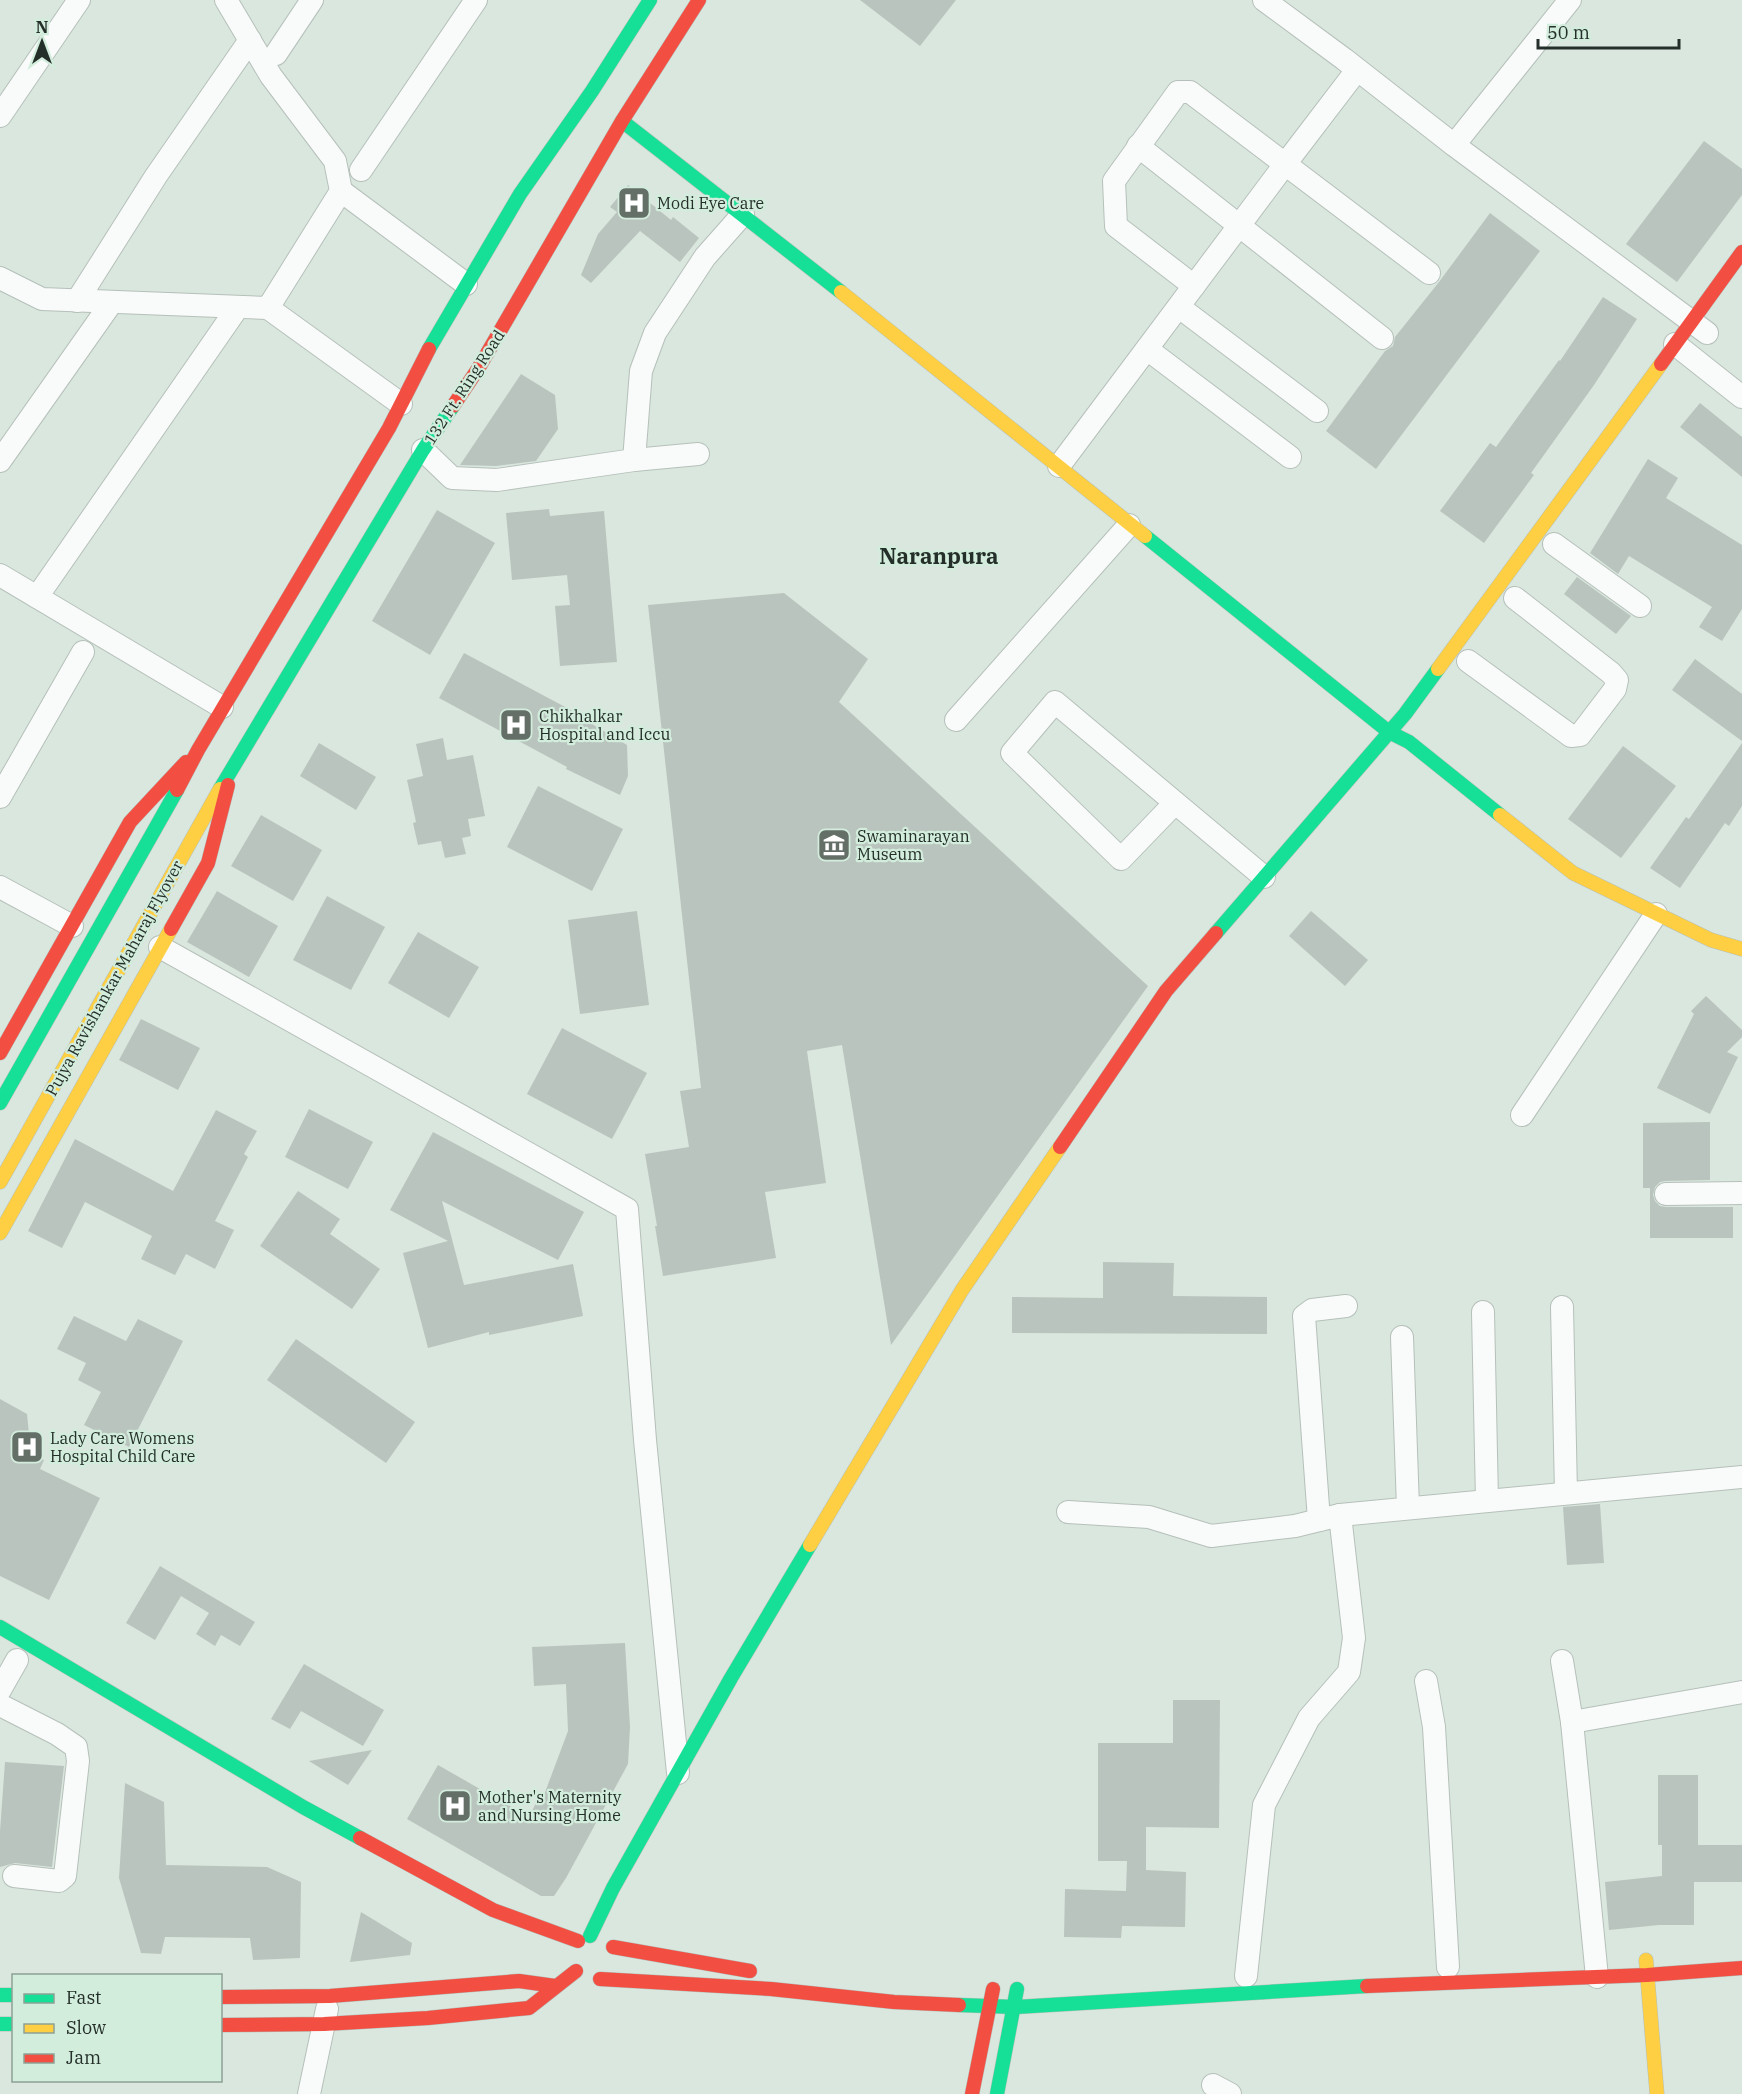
<svg xmlns="http://www.w3.org/2000/svg" width="1742" height="2094" font-family="'IBM Plex Serif',serif">
	<rect width="100%" height="100%" fill="#d9e7de"/>
	<g fill="#bac4be">
		<path d="M860,0H956L920,46Z"/>
		<path d="M1704,141L1742,169V195L1677,282L1626,244Z"/>
		<path d="M628,185L671,220L673,217L699,238L680,262L640,231L591,283L581,275L598,234L617,212L610,207Z"/>
		<path d="M1490,213L1540,251L1376,469L1326,431L1385,351L1393,346L1395,337L1439,282Z"/>
		<path d="M1603,297L1637,319L1594,385L1531,473L1534,475L1484,543L1440,511L1490,443L1496,447L1559,360L1560,361Z"/>
		<path d="M521,374L555,395L558,429L536,461L496,466L460,465Z"/>
		<path d="M1700,403L1742,437V477L1680,427Z"/>
		<path d="M1648,459L1678,478L1666,498L1742,545V609L1722,641L1699,627L1712,607L1629,556L1618,574L1590,553Z"/>
		<path d="M549,509L550,516L604,511L617,662L560,666L555,606L570,605L567,575L512,580L506,513Z"/>
		<path d="M437,510L495,543L430,655L372,621Z"/>
		<path d="M1577,577L1631,616L1616,634L1564,594Z"/>
		<path d="M784,593L868,659L839,702L1148,986L891,1345L842,1045L807,1051L826,1183L765,1192L776,1258L663,1276L655,1226H657L645,1154L689,1147L680,1091L701,1088L648,605Z"/>
		<path d="M464,653L582,716V718L627,745L628,776L620,795L566,769L567,767L439,698Z"/>
		<path d="M1695,659L1742,694V741L1672,690Z"/>
		<path d="M443,738L447,760L473,755L485,816L468,819L471,836L462,838L466,854L445,858L441,841L418,845L413,823L416,822L407,780L423,776L416,744Z"/>
		<path d="M319,743L376,777L356,810L300,776Z"/>
		<path d="M1742,743V806L1729,826L1725,823L1680,888L1650,868L1686,817L1689,819Z"/>
		<path d="M1623,746L1676,786L1621,858L1568,819Z"/>
		<path d="M538,786L623,829L592,891L507,847Z"/>
		<path d="M261,815L322,850L293,901L231,866Z"/>
		<path d="M217,891L278,926L249,977L187,942Z"/>
		<path d="M327,896L385,927L351,990L293,960Z"/>
		<path d="M637,911L649,1005L580,1014L568,920Z"/>
		<path d="M1311,911L1368,960L1345,986L1289,936Z"/>
		<path d="M418,932L479,967L449,1018L388,983Z"/>
		<path d="M1706,996L1742,1030V1037L1727,1052L1738,1057L1710,1114L1657,1088L1694,1014L1691,1011Z"/>
		<path d="M141,1019L200,1048L178,1090L119,1060Z"/>
		<path d="M562,1028L647,1073L612,1139L527,1094Z"/>
		<path d="M309,1109L373,1142L348,1189L285,1157Z"/>
		<path d="M216,1110L257,1131L244,1154L248,1157L215,1221L234,1230L215,1269L186,1254L175,1275L141,1259L152,1236L85,1202L62,1248L28,1231L75,1139L173,1191Z"/>
		<path d="M1710,1122V1180L1665,1181L1660,1182L1655,1187L1653,1195L1655,1201L1660,1206L1666,1207H1733V1238H1650V1188H1643V1123Z"/>
		<path d="M433,1132L584,1212L558,1260L442,1201L464,1285L573,1264L583,1316L489,1335V1332L428,1348L403,1253L448,1241L390,1210Z"/>
		<path d="M298,1191L340,1219L330,1234L380,1269L352,1309L260,1246Z"/>
		<path d="M1103,1262L1174,1263L1173,1296L1267,1297V1334L1012,1333V1297L1103,1298Z"/>
		<path d="M74,1316L126,1341L138,1319L183,1341L129,1447L84,1425L101,1392L78,1380L86,1363L57,1349Z"/>
		<path d="M296,1339L415,1422L386,1463L267,1380Z"/>
		<path d="M0,1399L27,1414L29,1434L35,1440L29,1453L44,1460L40,1469L100,1498L49,1600L0,1576Z"/>
		<path d="M1600,1504L1604,1563L1567,1565L1563,1507Z"/>
		<path d="M160,1566L255,1622L240,1646L221,1635L215,1646L196,1634L209,1613L181,1596L155,1640L126,1623Z"/>
		<path d="M625,1643L630,1727L628,1764L566,1878L554,1896H541L407,1819L438,1765L529,1817L541,1793L544,1795L568,1731L566,1684L534,1686L532,1647Z"/>
		<path d="M304,1664L384,1710L363,1746L301,1711L290,1729L271,1719Z"/>
		<path d="M1173,1700H1220L1219,1828L1146,1827V1870L1186,1872L1185,1927L1122,1926L1121,1938L1064,1937L1065,1889L1126,1891L1127,1861H1098V1743H1173Z"/>
		<path d="M372,1750L348,1785L309,1761Z"/>
		<path d="M5,1762L64,1766L52,1867L15,1863L0,1867V1831Z"/>
		<path d="M1658,1775H1698V1845H1742V1882H1694V1925H1659L1609,1930L1605,1882L1662,1876V1845H1658Z"/>
		<path d="M125,1783L164,1802L166,1865L267,1867L301,1882L300,1958L253,1960L250,1938L165,1937L161,1954L141,1953L119,1878Z"/>
		<path d="M361,1912L412,1943L410,1955L350,1962Z"/>
	</g>
	<g fill="none" stroke-linecap="round" stroke-linejoin="round">
		<defs>
			<g id="street">
				<path d="M1264,0L1344,59L1454,145L1707,333"/>
				<path d="M276,54L312,0"/>
				<path d="M0,116L79,0"/>
				<path d="M1454,145L1570,0"/>
				<path d="M1138,146L1382,338"/>
				<path d="M361,170L476,0"/>
				<path d="M341,191L466,284"/>
				<path d="M0,278L42,299L268,308L341,191L335,161L271,76L226,0"/>
				<path d="M1194,286L1116,226L1114,181L1178,92H1190L1429,273"/>
				<path d="M77,301L156,176L250,40"/>
				<path d="M1179,307L1317,411"/>
				<path d="M268,308L401,404"/>
				<path d="M1675,344L1742,397"/>
				<path d="M1147,349L1290,457"/>
				<path d="M423,450L452,478L497,480L634,460L698,454"/>
				<path d="M634,460L641,371L655,333L705,257L743,214"/>
				<path d="M0,461L112,302"/>
				<path d="M1059,466L1286,163L1357,70"/>
				<path d="M1554,544L1640,606"/>
				<path d="M0,575L222,707"/>
				<path d="M37,597L238,307"/>
				<path d="M1468,661L1571,736L1580,735L1615,689L1617,680L1611,673L1515,598"/>
				<path d="M956,720L1129,525"/>
				<path d="M0,797L83,652"/>
				<path d="M1175,803L1121,859L1012,753L1055,702L1264,877"/>
				<path d="M0,887L72,926"/>
				<path d="M160,947L627,1209L645,1440L678,1773"/>
				<path d="M1522,1115L1656,914"/>
				<path d="M1666,1194L1742,1193"/>
				<path d="M1562,1307L1566,1493"/>
				<path d="M1483,1312L1487,1501"/>
				<path d="M1402,1337L1408,1508"/>
				<path d="M1068,1512L1149,1517L1211,1536L1295,1526L1340,1515"/>
				<path d="M1319,1520L1304,1316L1312,1310L1346,1306"/>
				<path d="M1562,1661L1572,1722L1597,1977"/>
				<path d="M1426,1681L1434,1727L1448,1967"/>
				<path d="M0,1690L17,1660"/>
				<path d="M0,1705L57,1734L76,1747L78,1761L65,1876L59,1881L14,1876"/>
				<path d="M1572,1722L1742,1692"/>
				<path d="M1246,1976L1264,1805L1309,1718L1349,1672L1354,1638L1340,1515L1742,1477"/>
				<path d="M1213,2085L1230,2094"/>
				<path d="M309,2094L327,2009"/>
			</g>
			<g id="fast">
				<path d="M622,121L841,292"/>
				<path d="M429,349L520,194L592,91L650,0"/>
				<path d="M1145,536L1389,732L1409,742L1500,815"/>
				<path d="M220,789L423,450L453,406"/>
				<path d="M1216,933L1405,714L1438,669"/>
				<path d="M0,1103L177,790"/>
				<path d="M0,1627L303,1807L360,1838"/>
				<path d="M590,1936L613,1888L731,1678L810,1545"/>
				<path d="M0,1995H14"/>
				<path d="M959,2005L1015,2007L1367,1986"/>
				<path d="M0,2024H14"/>
				<path d="M997,2094L1017,1989"/>
			</g>
			<g id="slow">
				<path d="M841,292L1145,536"/>
				<path d="M1438,669L1661,364"/>
				<path d="M1500,815L1573,873L1711,940L1742,949"/>
				<path d="M0,1182L220,789"/>
				<path d="M0,1233L171,929"/>
				<path d="M810,1545L962,1290L1060,1147"/>
				<path d="M1646,1960L1657,2094"/>
			</g>
			<g id="jam">
				<path d="M1661,364L1742,252"/>
				<path d="M453,406L478,369L622,121L699,0"/>
				<path d="M177,790L198,750L389,428L429,349"/>
				<path d="M171,929L208,863L228,785"/>
				<path d="M0,1053L130,822L186,762"/>
				<path d="M1060,1147L1166,991L1216,933"/>
				<path d="M360,1838L493,1910L578,1941"/>
				<path d="M613,1947L750,1971"/>
				<path d="M600,1979L771,1989L894,2002L959,2005"/>
				<path d="M1367,1986L1647,1975L1742,1968"/>
				<path d="M220,1997L330,1996L519,1981L555,1986"/>
				<path d="M220,2025L324,2024L428,2018L529,2008L576,1971"/>
				<path d="M972,2094L993,1989"/>
			</g>
		</defs>
		<use href="#street" stroke="#b6c0ba" stroke-width="24"/>
		<use href="#fast" stroke="#b6c0ba" stroke-width="15"/>
		<use href="#slow" stroke="#b6c0ba" stroke-width="15"/>
		<use href="#jam" stroke="#b6c0ba" stroke-width="15"/>
		<use href="#street" stroke="#f9fbfa" stroke-width="22"/>
		<use href="#fast" stroke="#16e098" stroke-width="14"/>
		<use href="#slow" stroke="#ffcf43" stroke-width="14"/>
		<use href="#jam" stroke="#f24e42" stroke-width="14"/>
	</g>
	<defs>
		<symbol id="hospital-square" viewBox="-11 -11 22 22"><rect x="-9" y="-9" width="18" height="18" rx="4" fill="#646f68" stroke="#d3eddd"/><path d="M-5-5h3v3.5h4V-5h3V5h-3V1.5h-4V5h-3Z" fill="#fff"/></symbol>
		<symbol id="museum-square" viewBox="-11 -11 22 22"><rect x="-9" y="-9" width="18" height="18" rx="4" fill="#646f68" stroke="#d3eddd"/><path d="M0-6L6-3V-2H-6V-3ZM-5-1h2V3h-2ZM-1-1h2V3h-2ZM3-1h2V3H3ZM-6 4H6V6H-6Z" fill="#fff"/></symbol>
	</defs>
	<g fill-rule="evenodd">
		<use href="#hospital-square" x="615" y="184" width="38" height="38"/>
		<use href="#hospital-square" x="497" y="706" width="38" height="38"/>
		<use href="#museum-square" x="815" y="826" width="38" height="38"/>
		<use href="#hospital-square" x="8" y="1428" width="38" height="38"/>
		<use href="#hospital-square" x="436" y="1787" width="38" height="38"/>
	</g>
	<g text-anchor="middle" dominant-baseline="central" stroke-width="4.5" stroke-linejoin="round" paint-order="stroke">
		<g font-size="16" fill="#252f29" stroke="#d3eddd" text-anchor="start">
			<text x="657" y="203">Modi Eye Care</text>
			<text x="539" y="716">Chikhalkar<tspan x="539" dy="18">Hospital and Iccu</tspan></text>
			<text x="857" y="836">Swaminarayan<tspan x="857" dy="18">Museum</tspan></text>
			<text x="50" y="1438">Lady Care Womens<tspan x="50" dy="18">Hospital Child Care</tspan></text>
			<text x="478" y="1797">Mother's Maternity<tspan x="478" dy="18">and Nursing Home</tspan></text>
		</g>
		<g font-size="16" fill="#252f29" stroke="#d3eddd">
			<text transform="translate(464 387) rotate(-57)">132 Ft. Ring Road</text>
			<text transform="translate(114 978) rotate(-61)">Pujya Ravishankar Maharaj Flyover</text>
		</g>
		<g font-size="22" font-weight="bold" fill="#252f29" stroke="#d3eddd">
			<text x="939" y="555">Naranpura</text>
		</g>
	</g>
	<rect x="12" y="1974" width="210" height="108" fill="#d3eddd" stroke="#8da195" stroke-width="1.5"/>
	<rect x="24" y="1994" width="30" height="9" fill="#16e098" stroke="#8da195" stroke-width="1.5"/>
	<text x="66" y="2004" font-size="18" fill="#252f29">Fast</text>
	<rect x="24" y="2024" width="30" height="9" fill="#ffcf43" stroke="#8da195" stroke-width="1.5"/>
	<text x="66" y="2034" font-size="18" fill="#252f29">Slow</text>
	<rect x="24" y="2054" width="30" height="9" fill="#f24e42" stroke="#8da195" stroke-width="1.5"/>
	<text x="66" y="2064" font-size="18" fill="#252f29">Jam</text>
	<g transform="translate(42 42)" stroke="#d3eddd" stroke-width="4.5" paint-order="stroke">
	<path d="M0-4.5L10 22L0 15L-10 22Z" fill="#252f29"/>
	<text y="-9" font-size="16" font-weight="bold" text-anchor="middle" fill="#252f29">N</text>
	</g>
	<path d="M1538 39v9h141v-9" fill="none" stroke="#252f29" stroke-width="3"/>
	<text x="1547" y="39" font-size="18" fill="#252f29" stroke="#d3eddd" stroke-width="4.5" paint-order="stroke">50 m</text>
</svg>
